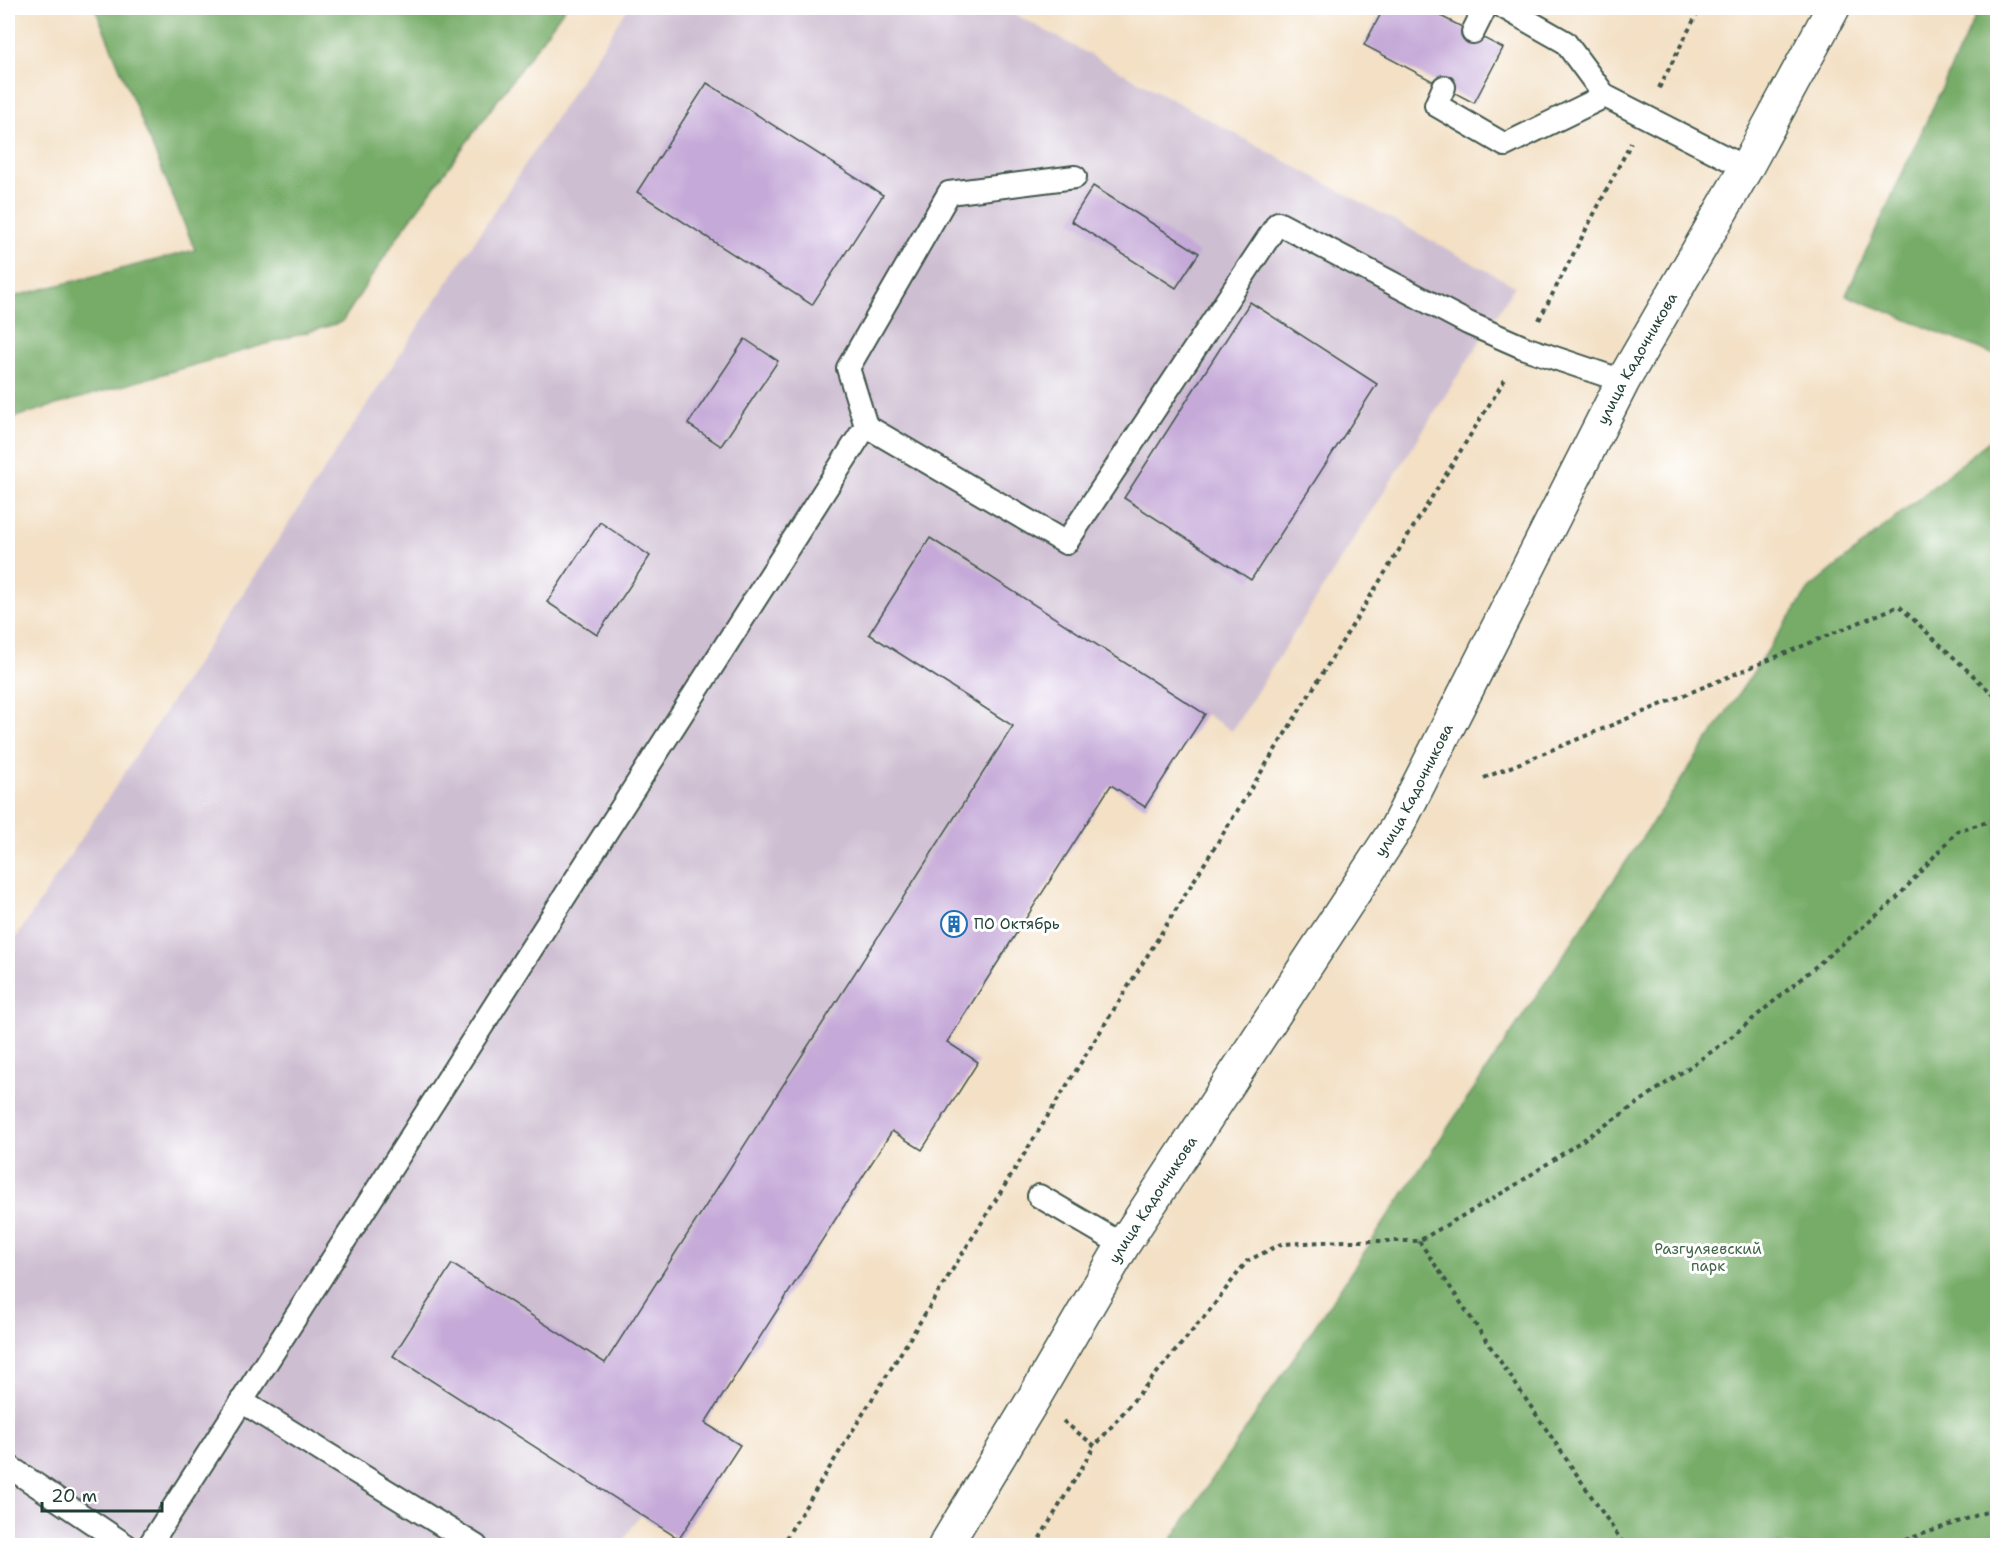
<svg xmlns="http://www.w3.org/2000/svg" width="2005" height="1553" font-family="'Shantell Sans',sans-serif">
	<rect width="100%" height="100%" fill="#fff"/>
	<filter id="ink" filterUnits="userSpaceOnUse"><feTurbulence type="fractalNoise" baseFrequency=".0167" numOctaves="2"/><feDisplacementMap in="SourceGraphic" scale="12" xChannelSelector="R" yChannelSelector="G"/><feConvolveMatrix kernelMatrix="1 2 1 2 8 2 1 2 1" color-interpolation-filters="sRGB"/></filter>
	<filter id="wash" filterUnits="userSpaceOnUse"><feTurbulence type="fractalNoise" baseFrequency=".008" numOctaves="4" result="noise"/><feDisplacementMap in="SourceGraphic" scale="24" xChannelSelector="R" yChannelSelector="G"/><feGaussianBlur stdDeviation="1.35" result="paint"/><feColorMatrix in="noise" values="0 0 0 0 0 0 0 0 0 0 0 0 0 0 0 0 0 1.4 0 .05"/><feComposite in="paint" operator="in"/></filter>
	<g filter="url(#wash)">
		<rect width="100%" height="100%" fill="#f3e0c5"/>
		<path fill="#cebed1" d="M628,8H1004L1515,286L1232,731L1205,714L1145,807L1111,785L947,1041L978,1062L922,1150L892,1131L706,1423L740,1445L679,1539L640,1515L620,1546H8V950Z"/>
		<g fill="#76ac68" stroke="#4a744e" stroke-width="1.5">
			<path d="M95,8H565L398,236L342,322L8,419V298L195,250Z"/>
			<path d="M1979,8H1997V356L1846,295Z"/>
			<path d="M1997,434V1545H1168L1809,589Z"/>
		</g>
		<g id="blocks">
			<g fill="#c5a9d8">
				<path d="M1384,8H1425L1503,48L1474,103L1364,45Z"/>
				<path d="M707,83L883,195L812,305L637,192Z"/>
				<path d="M1093,186L1199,253L1176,288L1071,221Z"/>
				<path d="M1250,302L1377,384L1251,580L1124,498Z"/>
				<path d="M745,339L778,361L721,446L688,424Z"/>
				<path d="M600,522L650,556L597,635L547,602Z"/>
				<path d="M930,538L1205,714L1145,807L1111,785L947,1042L978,1062L922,1150L892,1131L705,1423L740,1445L679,1539L393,1356L452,1264L605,1363L1013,726L869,634Z"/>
			</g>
		</g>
	</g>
	<g filter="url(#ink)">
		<use href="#blocks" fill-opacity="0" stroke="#3f554a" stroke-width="1.5"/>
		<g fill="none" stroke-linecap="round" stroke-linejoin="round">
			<defs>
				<g id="lane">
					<path d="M1505,8L1565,42L1605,96L1746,168"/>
					<path d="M1473,32L1485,8"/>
					<path d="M1444,87L1436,105L1505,145L1605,96"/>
					<path d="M866,426L848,368L949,193L1075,177"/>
					<path d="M1039,1196L1123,1245"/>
					<path d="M241,1401L476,1546"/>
					<path d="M8,1466L127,1546"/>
					<path d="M149,1546L866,426L1066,543L1278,223L1468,323L1525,348L1623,381"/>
				</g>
				<g id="primary">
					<path id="s1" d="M945,1546L1034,1398L1123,1245L1397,827L1623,381L1746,168L1833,8"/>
				</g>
			</defs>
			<use href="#lane" stroke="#3f554a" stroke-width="26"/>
			<use href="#primary" stroke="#3f554a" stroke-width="36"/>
			<g stroke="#3f554a" stroke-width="4" stroke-dasharray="4.5 4.5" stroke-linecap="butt">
				<path d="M1659,88L1700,8"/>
				<path d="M1539,320L1631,143"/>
				<path d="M1484,778L1899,606L1998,699"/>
				<path d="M1419,1241L1625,1546"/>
				<path d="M1063,1421L1095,1446L1210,1310L1247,1261L1281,1244L1345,1241H1419L1514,1186L1619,1116L1724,1043L1895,900L1957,831L1998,819"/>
				<path d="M781,1546L1507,376"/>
				<path d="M1035,1546L1095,1446"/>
				<path d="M1888,1546L1998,1508"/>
			</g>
			<use href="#lane" stroke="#fff" stroke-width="22"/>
			<use href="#primary" stroke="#fff" stroke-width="33"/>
		</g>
	</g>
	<defs>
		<symbol id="building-ring" viewBox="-11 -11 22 22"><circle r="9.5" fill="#fff" stroke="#1f6fb2" stroke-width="1.5"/><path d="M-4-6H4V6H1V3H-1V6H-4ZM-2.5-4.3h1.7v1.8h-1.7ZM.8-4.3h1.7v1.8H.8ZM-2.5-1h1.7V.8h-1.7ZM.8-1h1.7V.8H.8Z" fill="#1f6fb2"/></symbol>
	</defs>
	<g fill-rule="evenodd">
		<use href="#building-ring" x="939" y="909" width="30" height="30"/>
	</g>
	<g text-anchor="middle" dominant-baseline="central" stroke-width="6" stroke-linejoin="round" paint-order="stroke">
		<g font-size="15" fill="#1f3d34" stroke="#fff">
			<text stroke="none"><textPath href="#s1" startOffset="1376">улица Кадочникова</textPath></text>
			<text stroke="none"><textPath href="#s1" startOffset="890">улица Кадочникова</textPath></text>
			<text stroke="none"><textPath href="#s1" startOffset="404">улица Кадочникова</textPath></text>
		</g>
		<g font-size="15" fill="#1f3d34" stroke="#fff" text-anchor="start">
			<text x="974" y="924">ПО Октябрь</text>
		</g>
		<g font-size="15" fill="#426648" stroke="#fff">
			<text x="1708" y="1249">Разгуляевский<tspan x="1708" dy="17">парк</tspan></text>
		</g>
	</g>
	<rect width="2005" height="1553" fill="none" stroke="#fff" stroke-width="30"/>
	<path d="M42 1502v9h120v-9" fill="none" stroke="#1f3d34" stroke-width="3"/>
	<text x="51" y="1502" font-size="18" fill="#1f3d34" stroke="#ffffff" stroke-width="4.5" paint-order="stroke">20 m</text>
</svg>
